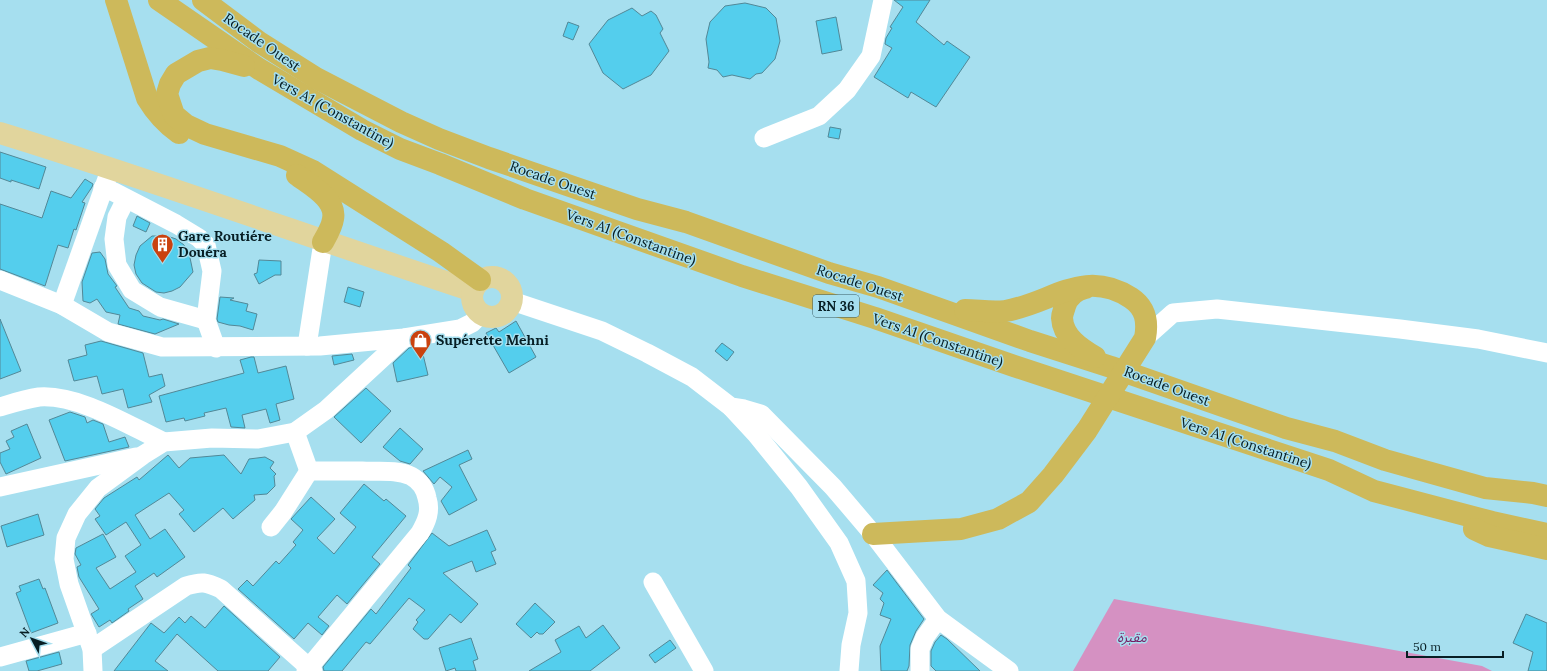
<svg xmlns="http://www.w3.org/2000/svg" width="1547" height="671" font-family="Lora,'Noto Sans Arabic',serif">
	<rect width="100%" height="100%" fill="#a6dfef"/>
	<path fill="#d591c2" d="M1114,599L1482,666L1492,671H1073Z"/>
	<g fill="#54ceed" stroke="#528897">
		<path d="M894,0H930L916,22L944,45L947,41L970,57L936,107L911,92L908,98L874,77L892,48L885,44L886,38L892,28L890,27L903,7Z"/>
		<path d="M745,3L766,8L776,18L780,41L775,59L762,73L756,74L750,79L732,75L723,77L717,70L708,68L709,62L706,39L710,22L725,6Z"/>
		<path d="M632,8L642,16L651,11L656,15L663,29L660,33L669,51L651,75L623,89L603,73L589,44L608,20Z"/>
		<path d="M836,17L842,50L822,54L816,21Z"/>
		<path d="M568,22L579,26L573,40L563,36Z"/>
		<path d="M830,127L841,129L839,139L828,137Z"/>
		<path d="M0,152L46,167L39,189L11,180V182L0,178Z"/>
		<path d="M85,179L93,184L92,187L82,202L85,203L76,230L74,229L68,248L58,245L45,286L0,269V204L42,218L51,191L71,198Z"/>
		<path d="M137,216L150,223L146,232L133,226Z"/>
		<path d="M152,236H167L176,239L184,245L189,253L193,272L180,287L172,291L164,293L156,292L142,283L136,274L134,265L136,255L140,246Z"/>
		<path d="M100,252L105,259L108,274L117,286L115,287L129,308L139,311L143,316L160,320L163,319L179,324L155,334L118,324L120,315L106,312L97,299L90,303L83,301L82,282L92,253Z"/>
		<path d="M259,260L281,261V275H275L259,284L254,274L257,273Z"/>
		<path d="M348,287L364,292L360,307L344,302Z"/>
		<path d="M220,297L234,298L230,300L248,304L246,311L257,314L253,330L240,326L229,325L218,322L217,319Z"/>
		<path d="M0,319L21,371L0,379Z"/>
		<path d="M516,321L536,357L509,373L486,333L496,328L499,332Z"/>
		<path d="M101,341L143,353L149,377L162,374L165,386L149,395L152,402L128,408L123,389L102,394L97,376L74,381L68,360L87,355L85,345Z"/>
		<path d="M722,343L734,352L727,361L715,351Z"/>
		<path d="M421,346L428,375L397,382L393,363L409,348Z"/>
		<path d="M352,354L354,360L334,365L332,356Z"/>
		<path d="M251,357H254L258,373L286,366L294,399L276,404L280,420L270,423L266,409L242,415L245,428L231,427L226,408L204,413L205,416L185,421L184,418L166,422L159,396L244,373L240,360Z"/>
		<path d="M366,388L391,411L361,443L334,417Z"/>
		<path d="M70,412L85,417L87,423L93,420L103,424L109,442L125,437L129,447L65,461L49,420Z"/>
		<path d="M27,424L41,458L6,474L0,462V453L10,449L6,441L14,437L11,431Z"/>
		<path d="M400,428L423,449L410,464L400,461L383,447Z"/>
		<path d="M468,450L472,459L459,465L477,500L449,515L441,501L452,487L440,477L434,484L423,471Z"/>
		<path d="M168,455L179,468L190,458L224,455L241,474L249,459L265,457L274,462L270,468L276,474L274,476L275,486L267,494L254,495L255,500L233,519L223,508L194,532L179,514L184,510L169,493L135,515L150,539L165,529L185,557L157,577L154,573L135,586L143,599L128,609L129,611L112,623L110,620L99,627L91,614L99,609L79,577L77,567L81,565L75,554L76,548L103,534L116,557L96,568L110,589L136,572L125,556L141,545L126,522L106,535L95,519L100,516L95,509L104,498L137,477L139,480Z"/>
		<path d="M364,484L384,501L386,499L406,516L372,557L380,564L347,604L337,595L318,617L329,626L322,635L308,623L294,639L238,589L247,580L253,586L276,561L279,564L296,545L293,542L303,530L291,519L311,497L335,519L317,538L334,554L356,527L340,513Z"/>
		<path d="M38,514L44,535L7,547L1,526Z"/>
		<path d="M487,530L496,550L491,552L496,564L476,572L472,561L443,573L478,604L461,623L450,614L428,639H424L413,629L418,622L416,620L425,610L409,598L370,644L366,642L342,671H324L323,667L371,609L376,614L411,568L408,565L432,533L449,546Z"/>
		<path d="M887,570L924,619L916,631L910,645L909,666L907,671H881L880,646L891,619L880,615L884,603L880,599L883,593L873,585Z"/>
		<path d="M39,579L43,589L45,588L58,623L31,633L16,593L21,591L19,586Z"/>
		<path d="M535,603L555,622L543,634H539L537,632L531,638L516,624Z"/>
		<path d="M224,606L280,657L268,671H218L177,634L155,661L168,671H114L151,623L164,633L179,617L185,623L191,616L205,628Z"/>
		<path d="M1526,614L1547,623V671H1528L1533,652L1513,643Z"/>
		<path d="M603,625L620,648L590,671H529L561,652L555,640L579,626L586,638Z"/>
		<path d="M941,635L947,639L980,671H936L931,666V651L935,642Z"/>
		<path d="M471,638L478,659L473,661L476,671H456L455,668L446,671L439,648Z"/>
		<path d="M670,640L676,648L655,663L649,655Z"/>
		<path d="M59,652L62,664L37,671H29L26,661Z"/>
	</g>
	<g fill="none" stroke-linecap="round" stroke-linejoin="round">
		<g stroke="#fff" stroke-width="19">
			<path d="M764,138L819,116L847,90L871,56L883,0"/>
			<path d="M103,188L114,192L176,224L199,238L206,245L212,271L206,320L216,348"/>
			<path d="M126,199L117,217L114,239L117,265L132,290L160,307L206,320"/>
			<path d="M0,280L62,305L108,332L162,347L320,346L404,338L460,329L472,323L481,314"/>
			<path d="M512,301L602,331L647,353L692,377L731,407L744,409L761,414L833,487L873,534L938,619L1009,671"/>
			<path d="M62,305L108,176"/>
			<path d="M1145,338L1173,313L1217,309L1400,329L1478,339L1547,353"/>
			<path d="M307,346L323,242"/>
			<path d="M0,407C13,403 25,399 39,397C78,394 128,425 164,442"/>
			<path d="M731,407L756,434L799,487L839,543L856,581L858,613L851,645L849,671"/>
			<path d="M295,432L309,471C327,471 344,471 362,471C378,472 396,469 411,476C420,481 425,488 427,498C431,511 427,521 420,533L306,671"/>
			<path d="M0,487L136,457"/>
			<path d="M271,527L283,512L309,471"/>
			<path d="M653,582L704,671"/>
			<path d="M92,649L186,586C202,581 206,582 221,589L313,671"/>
			<path d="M0,657L87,633"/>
			<path d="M93,671L92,649L69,584L64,559L66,538L77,514L98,488L143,455L164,442L212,438L258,439L295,432L326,410L404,338"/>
			<path d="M920,671V649L925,637L938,619"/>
		</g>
		<g stroke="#e1d59d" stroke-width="22">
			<path d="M0,133C159,182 315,239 473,291"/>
			<circle cx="492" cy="297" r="20"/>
		</g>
		<g stroke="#cdb95b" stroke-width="22">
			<path d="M116,0L147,98C156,113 165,123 179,133"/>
			<path d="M159,0L259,69L362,130L400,149L440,164L525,199L742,276L875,318L1014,366L1329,470L1374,491L1492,522L1547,534"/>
			<path d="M203,0L259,42L316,78L401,122L439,139L489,158L637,209L686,222L829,273L878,287L1030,341L1111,367L1286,428L1335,441L1385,460L1485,488L1533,493L1547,496"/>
			<path d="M244,66L222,60L210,58L198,61L176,74L170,84L167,94L174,115L186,125L205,134L280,156L313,171L441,252L480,280"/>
			<path d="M297,175C310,185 337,199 333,219C332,227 327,235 323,242"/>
			<path d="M1085,288C1076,290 1068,297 1065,306C1064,310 1062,314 1062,318C1063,337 1080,348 1095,357"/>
			<path d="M1474,529L1489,536L1547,549"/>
			<path d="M873,534L961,529L998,519L1029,502L1053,475L1087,430L1145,338C1148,322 1146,308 1131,298C1083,267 1051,304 1005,311C992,313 978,310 965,310"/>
		</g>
	</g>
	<defs>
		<symbol id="building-pin" viewBox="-11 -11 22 30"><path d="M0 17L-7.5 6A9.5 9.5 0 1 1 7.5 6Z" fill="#ca420f" stroke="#a6dfef"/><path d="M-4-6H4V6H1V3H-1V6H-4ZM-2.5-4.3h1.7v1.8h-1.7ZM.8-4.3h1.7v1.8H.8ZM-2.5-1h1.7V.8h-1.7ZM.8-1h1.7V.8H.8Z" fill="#fff"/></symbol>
		<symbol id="shop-pin" viewBox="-11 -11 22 30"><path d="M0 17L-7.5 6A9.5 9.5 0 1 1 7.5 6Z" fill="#ca420f" stroke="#a6dfef"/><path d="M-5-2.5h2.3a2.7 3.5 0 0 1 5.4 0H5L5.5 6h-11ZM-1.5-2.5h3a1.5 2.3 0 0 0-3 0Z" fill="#fff"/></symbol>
	</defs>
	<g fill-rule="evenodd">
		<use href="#building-pin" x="150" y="232" width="25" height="34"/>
		<use href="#shop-pin" x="408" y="328" width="25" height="34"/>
	</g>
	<g text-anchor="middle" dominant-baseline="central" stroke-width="3" stroke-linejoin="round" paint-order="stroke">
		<rect fill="#a6dfef" stroke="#375861" stroke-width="1" x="813" y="295" width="46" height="22" rx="3"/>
		<g font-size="13" font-weight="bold" fill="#071e24">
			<text x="836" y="306">RN 36</text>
		</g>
		<g font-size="14" fill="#071e24" stroke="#a6dfef">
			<text transform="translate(262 42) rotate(35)">Rocade Ouest</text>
			<text transform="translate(333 111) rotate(29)">Vers A1 (Constantine)</text>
			<text transform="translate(553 180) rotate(19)">Rocade Ouest</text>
			<text transform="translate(631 237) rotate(20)">Vers A1 (Constantine)</text>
			<text transform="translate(860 283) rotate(18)">Rocade Ouest</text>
			<text transform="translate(938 340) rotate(19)">Vers A1 (Constantine)</text>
			<text transform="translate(1167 386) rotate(20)">Rocade Ouest</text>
			<text transform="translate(1246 443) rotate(18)">Vers A1 (Constantine)</text>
		</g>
		<g font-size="14" font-weight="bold" fill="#071e24" stroke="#a6dfef" text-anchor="start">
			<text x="178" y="236">Gare Routiére<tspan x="178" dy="16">Douéra</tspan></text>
			<text x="436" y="340">Supérette Mehni</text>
		</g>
		<g font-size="14" font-style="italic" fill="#761e64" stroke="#a6dfef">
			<text x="1132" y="637">مقبرة</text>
		</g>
	</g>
	<g transform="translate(32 639) rotate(311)" stroke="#a6dfef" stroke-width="3" paint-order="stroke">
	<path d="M0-3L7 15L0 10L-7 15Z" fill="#071e24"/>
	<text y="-6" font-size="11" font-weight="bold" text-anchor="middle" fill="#071e24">N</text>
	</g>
	<path d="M1407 651v6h96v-6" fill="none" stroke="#071e24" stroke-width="2"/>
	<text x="1413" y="651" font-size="12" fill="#071e24" stroke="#a6dfef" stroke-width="3" paint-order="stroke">50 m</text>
</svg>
